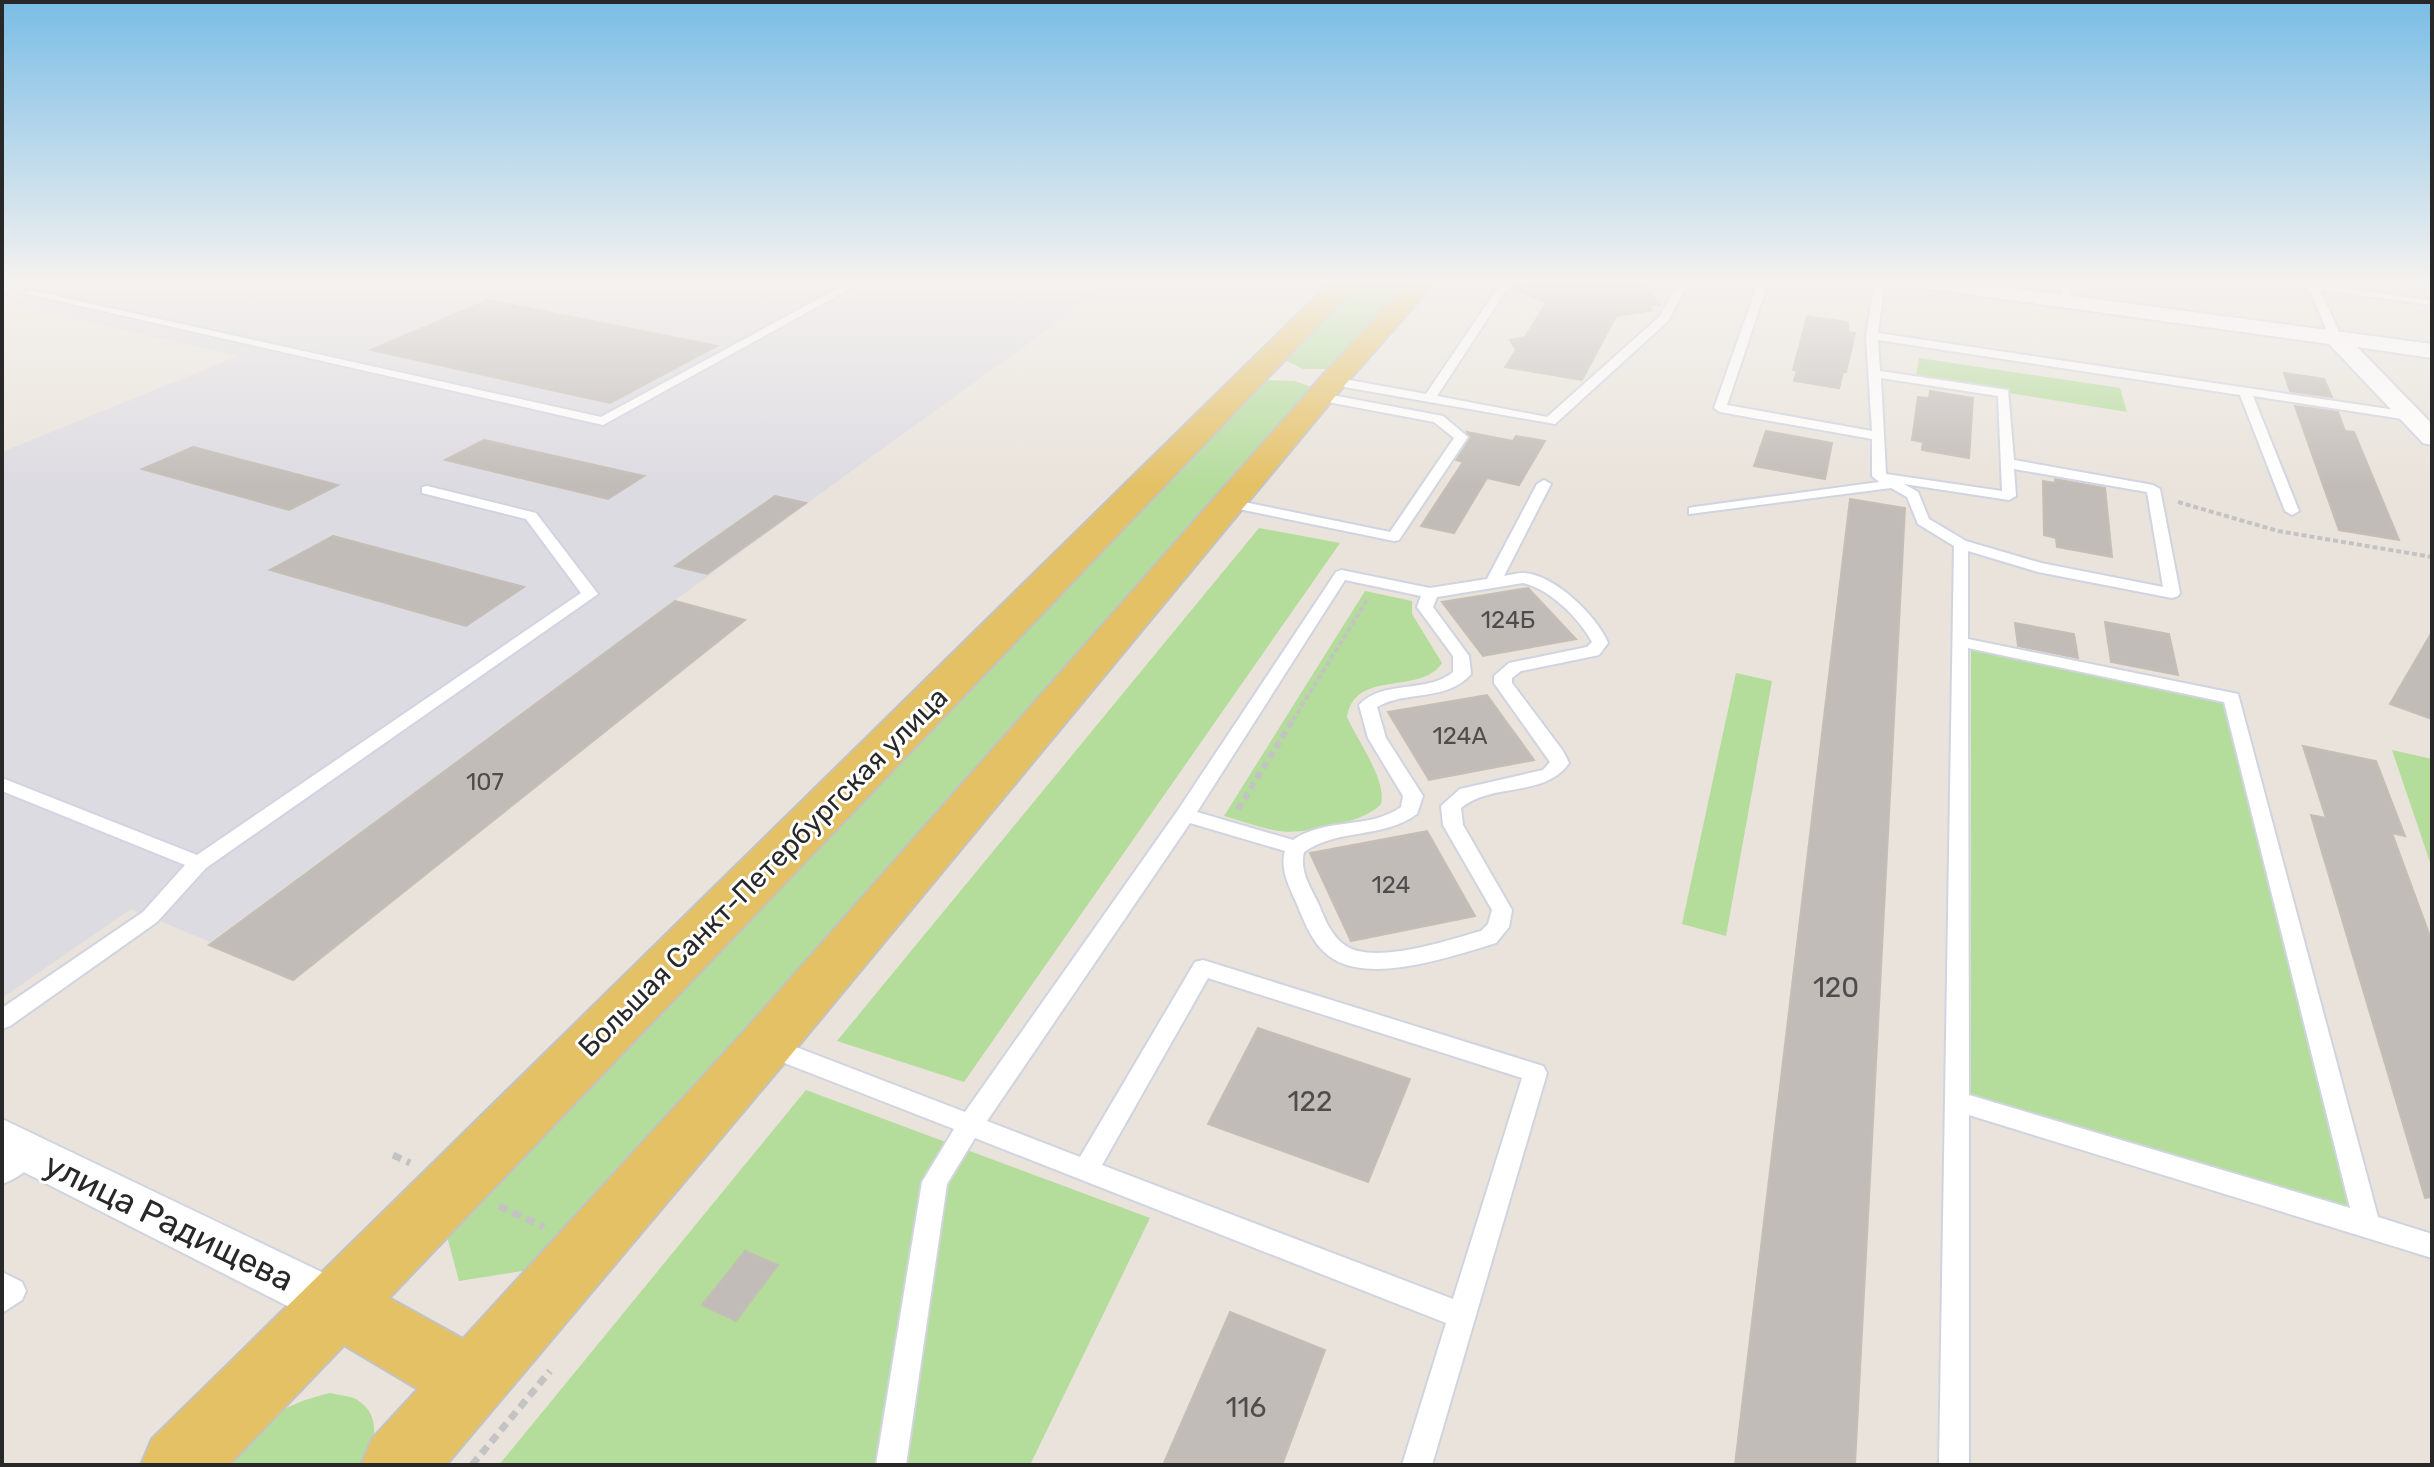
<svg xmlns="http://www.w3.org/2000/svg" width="2434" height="1467" font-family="Rubik,sans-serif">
	<rect width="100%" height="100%" fill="#e9e3db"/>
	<path fill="#dddbe2" d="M51,280H1116L824,491L210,942L131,909L2,998V452L238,356L2,302V296Z"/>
	<g fill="#b4dc9b">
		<path d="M1360,280H1413L1333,369H1303L1283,359Z"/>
		<path d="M1919,358L2120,388L2127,412L1916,378Z"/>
		<path d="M1263,380L1295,381L1319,390L548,1267L459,1281L443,1221Z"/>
		<path d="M1259,528L1340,543L964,1082L837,1041Z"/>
		<path d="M1365,591L1412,601V614L1442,663C1421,696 1355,668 1347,717C1357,740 1387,780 1381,804C1366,822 1302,835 1279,831C1260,828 1242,821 1224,816Z"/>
		<path d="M1971,648L2227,701L2358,1216L1971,1099Z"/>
		<path d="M1736,673L1772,681L1726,936L1682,924Z"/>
		<path d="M2392,750L2432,759V868Z"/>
		<path d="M806,1090L1150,1218L1030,1465H499Z"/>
		<path d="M330,1393C338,1395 350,1396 356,1399C382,1414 375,1443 367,1465H222C259,1425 275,1406 330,1393Z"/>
	</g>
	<g fill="#c2bcb8" stroke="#c4beb5" stroke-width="2">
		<path d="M1516,280H1637L1660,305H1647L1652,310L1616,316L1582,380L1505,367L1516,350L1510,340L1525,337L1547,302L1511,289Z"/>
		<path d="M488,300L717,346L610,403L371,350Z"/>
		<path d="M1807,316L1848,322V332L1855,333L1846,372H1843L1839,388L1794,381L1797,371L1793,370Z"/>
		<path d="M2284,373L2324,379L2332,397L2290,391Z"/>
		<path d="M1930,391L1973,398L1969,458L1922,450L1923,442L1912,440L1918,397L1929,398Z"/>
		<path d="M2295,406L2338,412L2345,431L2354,432L2399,540L2339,530Z"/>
		<path d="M1766,431L1832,443L1825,479L1754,466Z"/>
		<path d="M1467,432L1513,441L1516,436L1545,441L1519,485L1487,478L1454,533L1421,526L1463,462L1456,460L1470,439Z"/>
		<path d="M484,440L644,476L608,499L445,460Z"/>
		<path d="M193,447L338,485L289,510L142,469Z"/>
		<path d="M2055,479L2105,488L2112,557L2057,547L2056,538L2044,535L2043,481L2055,483Z"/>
		<path d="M775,496L806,503L707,574L675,566Z"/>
		<path d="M1850,499L1905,508L1855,1465H1735Z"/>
		<path d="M333,536L524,587L466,626L270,570Z"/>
		<path d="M1528,588L1576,639L1483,656L1442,602Z"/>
		<path d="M675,601L745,620L293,980L209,945Z"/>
		<path d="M2105,622L2169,634L2178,675L2111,662Z"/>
		<path d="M2015,623L2074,634L2078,658L2018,646Z"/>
		<path d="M2432,632V719L2390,704Z"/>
		<path d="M1487,695L1534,760L1429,780L1388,712Z"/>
		<path d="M2303,746L2376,761L2405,836L2392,833L2432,942V1197L2425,1198L2311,815L2326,818Z"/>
		<path d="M1427,831L1475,916L1351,941L1310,853Z"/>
		<path d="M1258,1028L1410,1079L1368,1182L1208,1124Z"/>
		<path d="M745,1251L778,1265L736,1321L702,1305Z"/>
		<path d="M1230,1312L1325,1350L1282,1465H1163Z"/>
	</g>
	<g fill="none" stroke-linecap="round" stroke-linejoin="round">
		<defs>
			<g id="service">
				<path d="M853,280H866L603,425L24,293L29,290L601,417Z"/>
				<path d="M1503,280H1513L1437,396L1547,417L1659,317L1680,280H1690L1668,321L1555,424L1333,385L1327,381L1333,377L1426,394Z"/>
				<path d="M1759,280H1769L1727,405L1872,431L1866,336L1875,280H1885L1878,333L2409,412L2415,416L2409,420L2253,396L2299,511L2292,515L2285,511L2240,395L1878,340L1880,371L2008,390L2014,460L2153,485L2160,489L2180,593L2178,596L2172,598L2038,572L1968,551V639L2238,694L2378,1217L2432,1234V1258L1969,1115V1465H1939L1954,546L1918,524L1907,497L1891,488L1689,514V508L1694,507L1879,482L1872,476V439L1720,412L1714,408ZM1881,378L1998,396L2002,491L1886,474ZM2014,469L2147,492L2163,587L2041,563L1966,541L1929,519L1918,492L1904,484L2009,500L2016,496ZM1968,648L2224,702L2350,1208L1969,1095Z"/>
				<path d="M2060,280H2070L2072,304L2063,302Z"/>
				<path d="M2266,280H2315L2317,284L2428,300L2432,301V305L2320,290L2342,338L2336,341L2330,338L2309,289Z"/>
				<path d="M2,285L8,287V291L2,292Z"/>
				<path d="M1321,393L1443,416L1468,437L1399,540L1394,541L1229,507L1222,503L1229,499L1390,532L1454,438L1434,422L1317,400L1315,397Z"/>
				<path d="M1544,480L1551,484L1504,576C1510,575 1517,573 1523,573C1554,574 1597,616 1608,643L1599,655L1521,671L1512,678V683L1563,751L1569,763C1545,798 1492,782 1461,808L1463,825L1512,910L1509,927L1496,943C1453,956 1368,986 1329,956C1314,945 1306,926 1299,909C1292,891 1279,872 1285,851L1190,823L987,1121L1080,1157L1195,962L1203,960L1543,1066L1547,1073L1432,1465H1402L1446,1323L975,1138L947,1184L906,1465H876L922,1182L954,1129L759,1053L755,1046L759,1039L767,1037L775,1039L965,1112L1178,810L1336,572L1341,570L1430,588L1487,579L1537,484ZM1345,580L1421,596L1417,607L1453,656V672C1427,694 1383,679 1359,705L1368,738L1403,796L1401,807C1369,830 1326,817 1293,840L1197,812ZM1523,583C1550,589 1579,618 1592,642L1587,647L1509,663L1494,676V683L1550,762L1543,770L1460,789L1441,806L1443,825L1492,910L1488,924L1481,931C1449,940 1375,965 1346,946C1332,937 1325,920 1319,905C1311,888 1299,871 1304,852C1338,828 1383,839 1417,814L1423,796L1386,738L1377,707C1406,690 1447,702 1471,674L1469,656L1433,607L1437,597ZM1208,978L1522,1078L1453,1299L1102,1165Z"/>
				<path d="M427,486L536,513L598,594L206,868L157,922L10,1026L2,1029V1008L143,912L185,865L2,791V778L197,855L581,593L526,519L422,493V487Z"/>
				<path d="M28,1142L37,1145L41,1153C34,1167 16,1179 2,1184V1158Z"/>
				<path d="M2,1272L22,1282L26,1291L22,1300L2,1313Z"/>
			</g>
			<g id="minor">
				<path d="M1898,280H1953L2432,344V358L2357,347L2432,424V445L2423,443L2329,344L1908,286Z"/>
				<path d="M2,1119L355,1288L363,1305L355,1322L337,1330L319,1322L2,1161Z"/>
			</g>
			<path id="primary" d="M1333,280H1361L389,1298L463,1339L745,1030L1323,375L1410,280H1437L1343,387L785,1062L446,1465H361L372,1439L418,1389L344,1345L229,1465H141L152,1439Z"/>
		</defs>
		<use href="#service" stroke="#d0d4e0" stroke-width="4"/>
		<use href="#minor" stroke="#d0d4e0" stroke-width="4"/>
		<use href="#primary" stroke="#c3c3c3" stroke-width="4"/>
		<g stroke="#c3c3c3" stroke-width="4" stroke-dasharray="5 3" stroke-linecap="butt">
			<path d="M2178,502L2278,531L2432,557"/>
			<path d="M1293,720L1367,600"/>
		</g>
		<path stroke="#c3c3c3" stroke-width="6" stroke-dasharray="7 5" stroke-linecap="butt" d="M1238,809L1294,718"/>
		<g stroke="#c3c3c3" stroke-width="7" stroke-dasharray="9 6" stroke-linecap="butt">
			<path d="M393,1155L410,1163"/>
			<path d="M499,1206L544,1227"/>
			<path d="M472,1465L550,1371"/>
		</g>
		<use href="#service" fill="#fff" fill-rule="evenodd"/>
		<use href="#minor" fill="#fff" fill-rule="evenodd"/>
		<use href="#primary" fill="#e4c165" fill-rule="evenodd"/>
	</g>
	<linearGradient id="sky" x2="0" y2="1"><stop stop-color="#7abde6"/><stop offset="0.58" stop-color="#f5f2ef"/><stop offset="1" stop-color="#f5f2ef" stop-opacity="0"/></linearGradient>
	<rect width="2434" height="486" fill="url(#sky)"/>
	<g text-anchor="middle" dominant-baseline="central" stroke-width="6" stroke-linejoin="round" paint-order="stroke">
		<g font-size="24" fill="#4e4d4c">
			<text x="1508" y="620">124Б</text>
			<text x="1460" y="736">124А</text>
			<text x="485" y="782">107</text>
			<text x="1391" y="885">124</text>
		</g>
		<g font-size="28" fill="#282828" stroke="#fff">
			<text transform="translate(763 872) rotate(-45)">Большая Санкт-Петербургская улица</text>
		</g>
		<g font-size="28" fill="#4e4d4c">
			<text x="1836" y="987">120</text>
			<text x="1310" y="1101">122</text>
			<text x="1246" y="1407">116</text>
		</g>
		<g font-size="34" fill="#282828" stroke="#fff">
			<text transform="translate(169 1222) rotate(26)">улица Радищева</text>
		</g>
	</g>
	<rect width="2434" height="1467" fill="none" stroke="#282828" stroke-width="8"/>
</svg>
